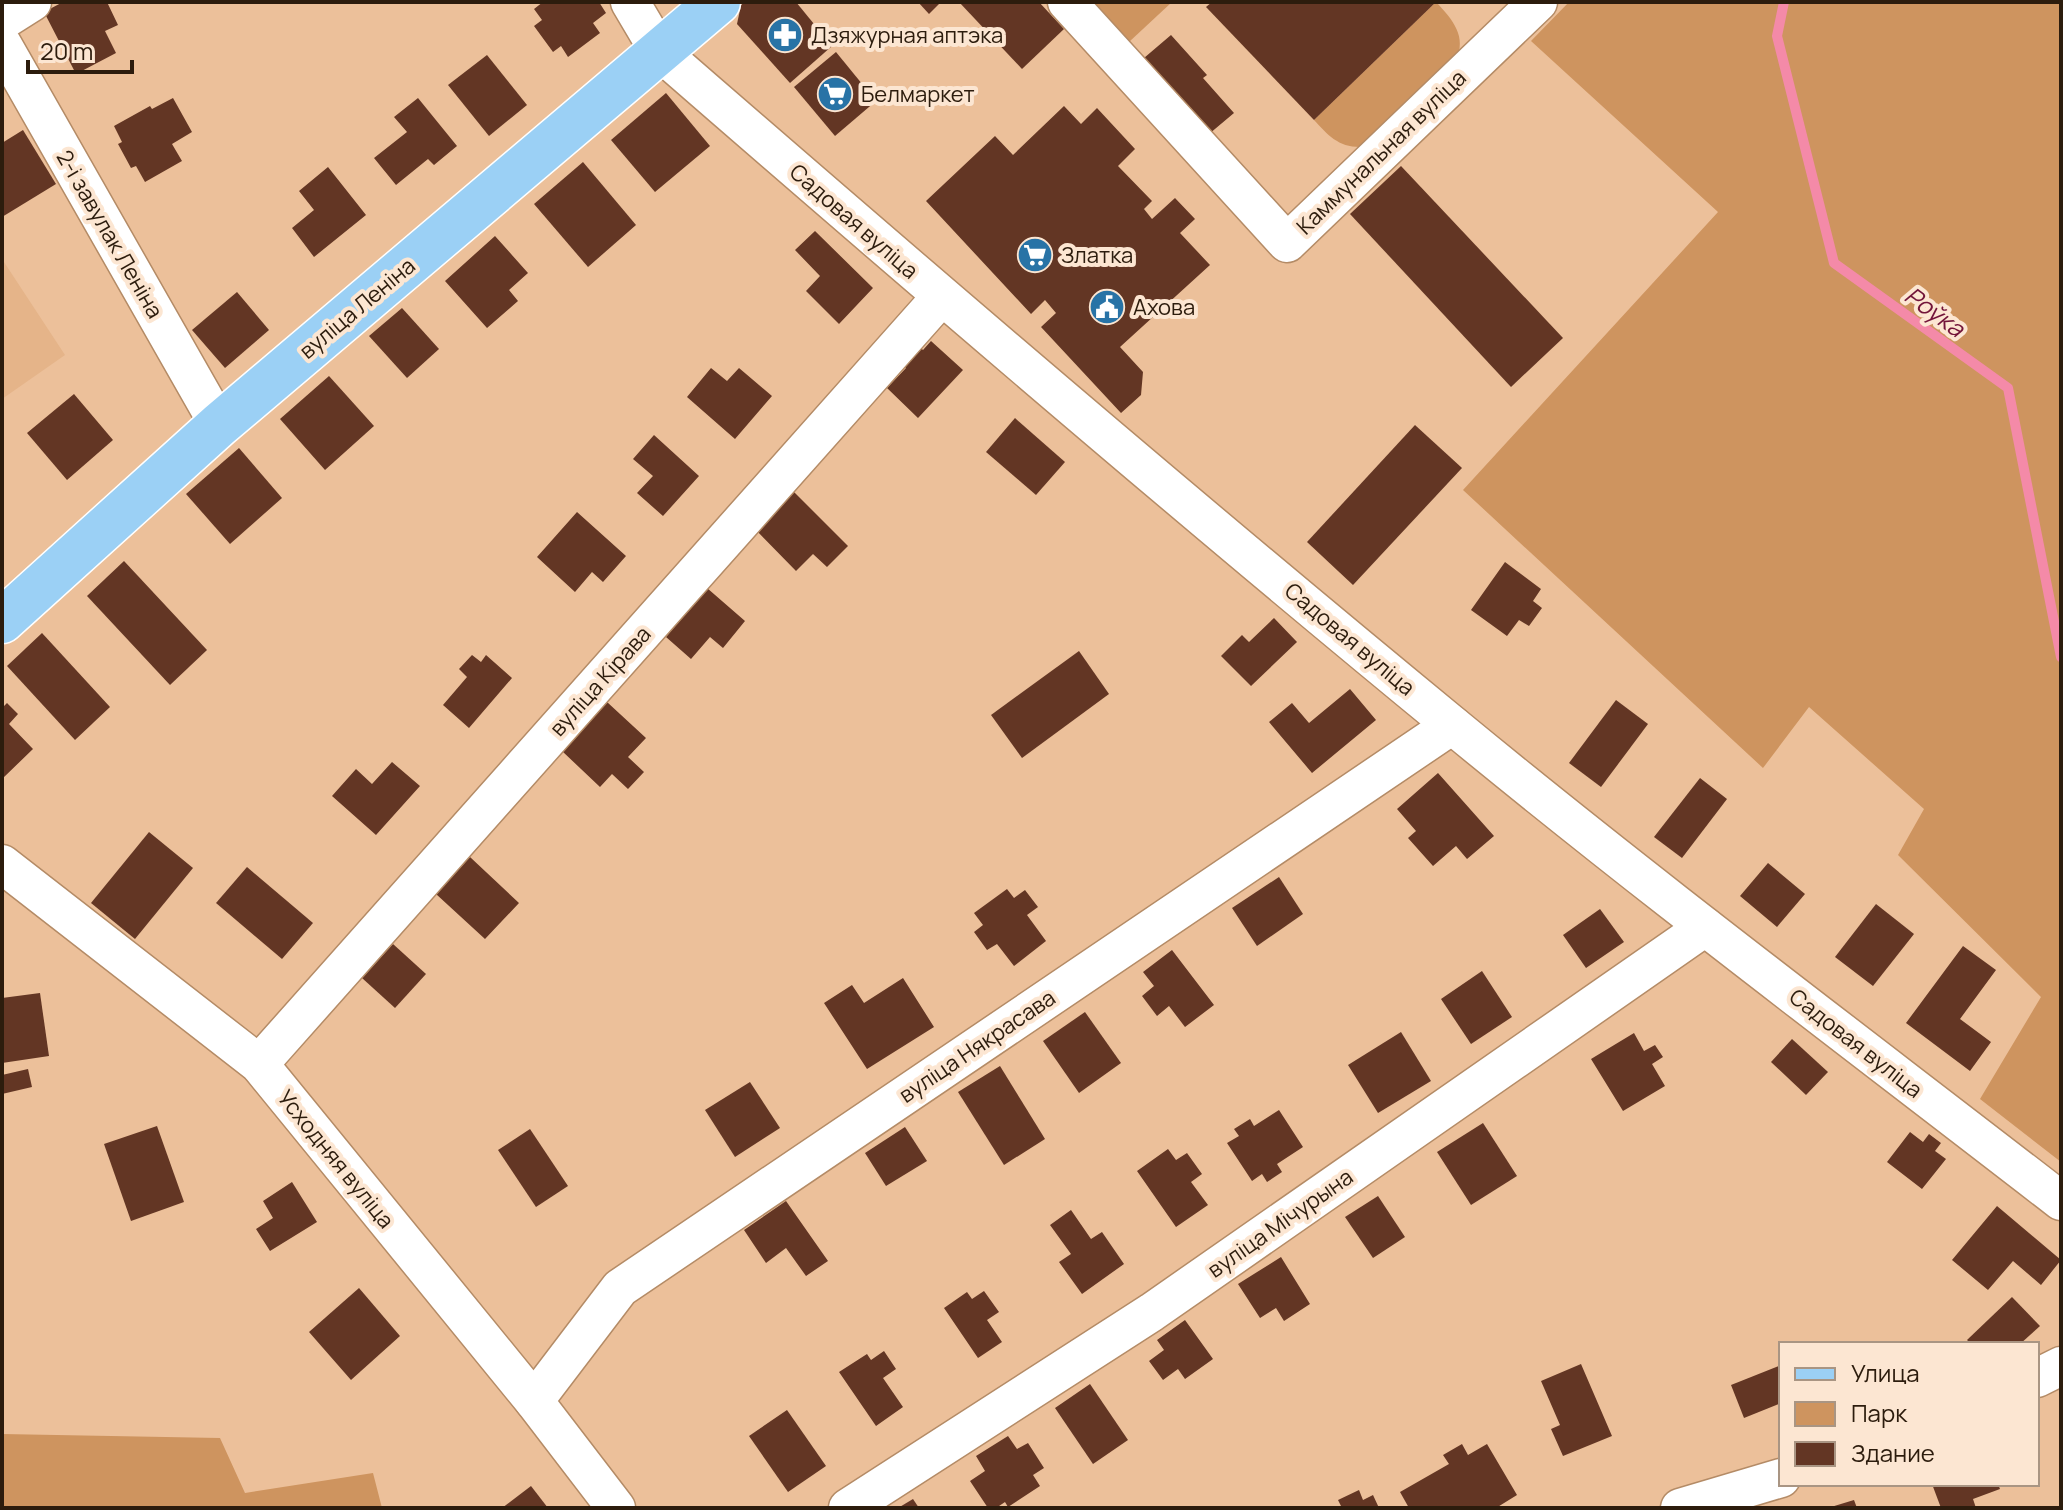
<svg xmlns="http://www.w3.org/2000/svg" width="2063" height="1510" font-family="Manrope,sans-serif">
	<rect width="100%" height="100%" fill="#ecc09a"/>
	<path fill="#e5b489" d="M2,259L65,355L2,399Z"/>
	<g fill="#ce945f">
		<path d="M1091,2H1172L1129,42Z"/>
		<path d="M1436,2C1453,20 1467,36 1456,61L1360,147C1338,147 1328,135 1314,120Z"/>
		<path d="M1569,2H2061V1162L1980,1099L2041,997L1898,855L1924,809L1809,707L1763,768L1463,490L1718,212L1531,41Z"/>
		<path d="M2,1434L220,1438L245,1493L373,1473L382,1508H2Z"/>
	</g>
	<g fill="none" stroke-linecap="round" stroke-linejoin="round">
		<path stroke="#f48aa8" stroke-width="10" d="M1784,2L1777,36L1834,263L2008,388L2061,657"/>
	</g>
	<g fill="#633624">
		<path d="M63,2H107L118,25L105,31L116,53L76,74L44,12Z"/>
		<path d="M543,2H599L606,13L593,23L600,33L568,57L561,46L553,52L534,26L542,20L534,9Z"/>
		<path d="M745,2H796L832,46L790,83L737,24L741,5Z"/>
		<path d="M918,2H941L929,14Z"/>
		<path d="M959,2H1039L1064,29L1022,69Z"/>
		<path d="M1212,2H1436L1314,120L1206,7Z"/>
		<path d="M1171,35L1207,75L1203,78L1234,113L1209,134L1144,58Z"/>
		<path d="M836,52L876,101L835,136L794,87Z"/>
		<path d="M487,55L527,105L489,136L448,85Z"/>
		<path d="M666,93L710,146L655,192L611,140Z"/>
		<path d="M173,98L192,132L172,144L182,161L145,182L136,166L131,168L118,144L122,142L114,126L150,106L152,109Z"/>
		<path d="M418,98L457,146L434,165L428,159L396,185L374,158L407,132L394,117Z"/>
		<path d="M1064,106L1081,124L1097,108L1135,149L1118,166L1152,201L1144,209L1152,219L1175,198L1195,219L1180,233L1210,265L1120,347L1143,372L1141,395L1121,413L1041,327L1056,313L1045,300L1031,314L926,201L995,136L1013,155Z"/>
		<path d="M23,130L56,184L2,217V143Z"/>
		<path d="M583,162L636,225L588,267L534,204Z"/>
		<path d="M1401,166L1563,338L1511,387L1350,214Z"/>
		<path d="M328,167L366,215L314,257L292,228L314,210L299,191Z"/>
		<path d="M815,231L873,288L839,324L806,291L820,276L795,250Z"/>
		<path d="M495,236L528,273L509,290L518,301L487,328L445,281Z"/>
		<path d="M237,292L269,330L225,368L192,330Z"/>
		<path d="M402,308L439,349L407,378L369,336Z"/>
		<path d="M914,341L923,350L931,341L963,370L918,418L887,388L906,368L897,359Z"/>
		<path d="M711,368L727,381L739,368L772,396L735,439L687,397Z"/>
		<path d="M329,376L374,426L325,470L280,419Z"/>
		<path d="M74,394L113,440L67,480L27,433Z"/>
		<path d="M1015,418L1065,462L1036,495L986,452Z"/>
		<path d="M1415,425L1462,468L1353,585L1307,542Z"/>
		<path d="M654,435L699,476L663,516L637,493L653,476L633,459Z"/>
		<path d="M239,448L282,498L230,544L186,494Z"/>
		<path d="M792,490L848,546L827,567L813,554L796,571L754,528Z"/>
		<path d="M577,512L626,556L603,582L592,572L575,592L537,557Z"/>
		<path d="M124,561L207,650L170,685L87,596Z"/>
		<path d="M1505,562L1541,589L1533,601L1542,608L1529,626L1519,620L1507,636L1471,610Z"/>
		<path d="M707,588L745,621L723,648L710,637L691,659L666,637Z"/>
		<path d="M1274,618L1297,642L1251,686L1221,656L1242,635L1249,642Z"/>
		<path d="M42,633L110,707L75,740L7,666Z"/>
		<path d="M1079,651L1109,694L1022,758L991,715Z"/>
		<path d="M472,655L481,662L486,655L512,678L469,728L443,705L467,677L459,669Z"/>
		<path d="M1350,689L1376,720L1312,773L1269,722L1292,703L1309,723Z"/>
		<path d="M1616,700L1648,724L1601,787L1569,763Z"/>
		<path d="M607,702L646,738L628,757L644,772L628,789L612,774L600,787L562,751L589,707L596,714Z"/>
		<path d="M7,703L18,714L9,724L33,749L2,779V708Z"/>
		<path d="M392,762L420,786L376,835L332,796L356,769L372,784Z"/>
		<path d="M1438,773L1494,836L1467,859L1456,846L1433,866L1408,838L1416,831L1397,809Z"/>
		<path d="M1700,778L1727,799L1682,858L1654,837Z"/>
		<path d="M149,832L193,868L135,939L91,903Z"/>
		<path d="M470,857L519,903L485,939L436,894L447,881L441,875L454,861L460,868Z"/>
		<path d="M1768,863L1805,894L1777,927L1740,896Z"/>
		<path d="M247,867L313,923L282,959L216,903Z"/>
		<path d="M1279,877L1303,914L1257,946L1232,908Z"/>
		<path d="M1007,889L1014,898L1025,890L1038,907L1027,915L1046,941L1014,966L997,944L987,950L974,932L983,925L974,913Z"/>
		<path d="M1876,904L1914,934L1873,986L1835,957Z"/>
		<path d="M1600,909L1624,942L1586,968L1563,935Z"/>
		<path d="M393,944L426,974L395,1008L362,978Z"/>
		<path d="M1963,946L1996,970L1960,1019L1991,1042L1970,1071L1906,1023Z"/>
		<path d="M1172,950L1214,1005L1185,1027L1169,1006L1157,1016L1142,996L1154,986L1143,972Z"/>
		<path d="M1482,971L1512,1017L1471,1044L1441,999Z"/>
		<path d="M903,978L934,1027L867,1069L824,1003L852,985L864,1003Z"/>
		<path d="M40,993L49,1056L2,1063V998Z"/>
		<path d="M1085,1012L1121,1063L1079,1093L1043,1041Z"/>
		<path d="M1401,1032L1431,1081L1378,1113L1348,1065Z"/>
		<path d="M1634,1033L1644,1051L1655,1045L1663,1057L1652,1064L1665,1086L1623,1111L1591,1059Z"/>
		<path d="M1792,1039L1828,1072L1806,1095L1771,1062Z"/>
		<path d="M1000,1066L1045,1139L1004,1165L958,1092Z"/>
		<path d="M28,1069L32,1087L2,1094V1075Z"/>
		<path d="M750,1082L780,1128L735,1157L705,1110Z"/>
		<path d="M1279,1110L1303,1147L1277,1164L1282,1172L1267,1182L1262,1174L1252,1181L1227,1143L1239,1136L1234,1129L1250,1119L1254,1126Z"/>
		<path d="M1483,1123L1517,1176L1471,1205L1437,1152Z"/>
		<path d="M157,1126L184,1202L131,1221L104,1144Z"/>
		<path d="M905,1127L927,1161L886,1186L865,1153Z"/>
		<path d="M530,1129L568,1186L536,1207L498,1150Z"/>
		<path d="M1910,1132L1923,1142L1929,1134L1941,1143L1935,1151L1946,1159L1922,1189L1887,1162Z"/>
		<path d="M1168,1149L1176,1160L1187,1153L1202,1174L1191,1182L1208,1205L1176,1227L1137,1171Z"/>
		<path d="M292,1182L317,1222L270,1251L256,1229L273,1218L263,1201Z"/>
		<path d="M1378,1196L1405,1237L1373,1258L1345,1217Z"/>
		<path d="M786,1201L828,1261L806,1276L786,1248L766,1263L744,1230Z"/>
		<path d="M1997,1206L2061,1260L2041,1285L2013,1261L1988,1290L1952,1260Z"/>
		<path d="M1071,1210L1091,1239L1102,1232L1124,1264L1082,1294L1059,1262L1071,1254L1050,1225Z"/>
		<path d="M1281,1257L1310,1304L1284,1321L1276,1308L1260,1318L1238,1284Z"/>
		<path d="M359,1288L400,1336L351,1380L309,1332Z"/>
		<path d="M984,1291L999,1312L987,1320L1002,1342L978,1358L944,1308L967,1292L972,1299Z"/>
		<path d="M2012,1297L2040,1326L2020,1344H1971L1967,1340Z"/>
		<path d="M1185,1320L1213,1359L1185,1379L1178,1369L1163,1380L1149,1361L1164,1350L1157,1340Z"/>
		<path d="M884,1351L896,1369L883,1378L903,1407L876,1426L839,1372L867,1354L871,1360Z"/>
		<path d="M1581,1364L1612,1436L1563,1456L1551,1429L1560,1425L1541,1381Z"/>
		<path d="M1781,1365V1403L1744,1418L1731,1385Z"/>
		<path d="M1090,1384L1128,1440L1093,1464L1055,1408Z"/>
		<path d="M787,1410L826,1466L788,1492L749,1436Z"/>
		<path d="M1008,1436L1017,1449L1028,1443L1044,1468L1033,1475L1040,1486L1008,1507L1005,1502L996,1508H988L970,1481L985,1471L976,1456Z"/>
		<path d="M1462,1444L1468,1455L1487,1444L1517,1495L1496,1508H1409L1400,1492L1449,1464L1443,1455Z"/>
		<path d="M1932,1484H1998L2000,1489L1973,1499L1976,1508H1941Z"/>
		<path d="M531,1486L548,1508H502Z"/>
		<path d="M1359,1490L1363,1500L1373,1495L1379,1508H1342L1338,1500Z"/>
		<path d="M913,1499L919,1508H898Z"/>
		<path d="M1854,1500L1857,1508H1831V1507Z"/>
	</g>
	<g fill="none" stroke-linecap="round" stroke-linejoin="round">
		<defs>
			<g id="minor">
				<path d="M630,2L659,51C921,279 1183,504 1451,724C1650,888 1857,1043 2061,1201"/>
				<path d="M1067,2L1287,243L1538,2"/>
				<path d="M2,21L32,2"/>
				<path d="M2,44L219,425"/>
				<path d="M2,864L259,1064L534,1401L616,1508"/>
				<path d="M259,1064L941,297"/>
				<path d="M2037,1378L2061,1366"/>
				<path d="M534,1401L620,1288L1452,725"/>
				<path d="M848,1508L1152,1312L1705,927"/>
				<path d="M1680,1508L1781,1478"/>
			</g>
			<path id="major" d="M2,621L219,425L718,2"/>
		</defs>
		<use href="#minor" stroke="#b48b66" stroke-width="41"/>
		<use href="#major" stroke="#fff" stroke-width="47"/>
		<use href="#minor" stroke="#fff" stroke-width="38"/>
		<use href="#major" stroke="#9bd0f5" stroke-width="44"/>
	</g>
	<defs>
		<symbol id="pharmacy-disc" viewBox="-11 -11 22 22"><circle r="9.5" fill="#2873a6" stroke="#fce6d2"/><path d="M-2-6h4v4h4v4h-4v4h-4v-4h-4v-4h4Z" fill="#fff"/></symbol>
		<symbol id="supermarket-disc" viewBox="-11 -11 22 22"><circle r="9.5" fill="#2873a6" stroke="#fce6d2"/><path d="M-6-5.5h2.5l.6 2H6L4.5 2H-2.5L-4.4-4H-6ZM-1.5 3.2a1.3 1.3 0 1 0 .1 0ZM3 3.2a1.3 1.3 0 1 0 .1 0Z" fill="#fff"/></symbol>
		<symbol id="civic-disc" viewBox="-11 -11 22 22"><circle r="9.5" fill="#2873a6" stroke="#fce6d2"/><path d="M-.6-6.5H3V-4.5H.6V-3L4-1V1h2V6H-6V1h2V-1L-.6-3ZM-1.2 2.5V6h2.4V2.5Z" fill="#fff"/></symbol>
	</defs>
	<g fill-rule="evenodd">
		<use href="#pharmacy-disc" x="765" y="15" width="40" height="40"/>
		<use href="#supermarket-disc" x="815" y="74" width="40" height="40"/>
		<use href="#supermarket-disc" x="1015" y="235" width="40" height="40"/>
		<use href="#civic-disc" x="1087" y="287" width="40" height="40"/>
	</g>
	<g text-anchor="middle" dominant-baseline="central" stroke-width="8" stroke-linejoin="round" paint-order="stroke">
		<g font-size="22" fill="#2c1c0d" stroke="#fce6d2" text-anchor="start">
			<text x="811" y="35">Дзяжурная аптэка</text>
			<text x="861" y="94">Белмаркет</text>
			<text x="1061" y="255">Златка</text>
			<text x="1133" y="307">Ахова</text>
		</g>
		<g font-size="22" fill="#2c1c0d" stroke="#fce6d2">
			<text transform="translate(1381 152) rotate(-44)">Каммунальная вуліца</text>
			<text transform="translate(854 221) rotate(41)">Садовая вуліца</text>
			<text transform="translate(110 234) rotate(60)">2-і завулак Леніна</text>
			<text transform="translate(357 308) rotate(-40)">вуліца Леніна</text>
			<text transform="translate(1350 639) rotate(40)">Садовая вуліца</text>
			<text transform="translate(600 681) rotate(-48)">вуліца Кірава</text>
			<text transform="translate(1856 1043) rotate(38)">Садовая вуліца</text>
			<text transform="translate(977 1046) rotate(-34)">вуліца Някрасава</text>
			<text transform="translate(336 1159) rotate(51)">Усходняя вуліца</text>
			<text transform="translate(1280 1223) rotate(-35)">вуліца Мічурына</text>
		</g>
		<g font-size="24" font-style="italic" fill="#721439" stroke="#fce6d2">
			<text transform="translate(1935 311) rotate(36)">Роўка</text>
		</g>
	</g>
	<rect width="2063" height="1510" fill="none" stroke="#2c1c0d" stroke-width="8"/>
	<rect x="1779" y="1342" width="260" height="144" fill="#fce6d2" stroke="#a99583" stroke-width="2"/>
	<rect x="1795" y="1368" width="40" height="12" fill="#9bd0f5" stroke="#a99583" stroke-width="2"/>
	<text x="1851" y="1382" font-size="24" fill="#2c1c0d">Улица</text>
	<rect x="1795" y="1402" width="40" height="24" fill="#ce945f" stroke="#a99583" stroke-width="2"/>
	<text x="1851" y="1422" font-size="24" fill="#2c1c0d">Парк</text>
	<rect x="1795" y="1442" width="40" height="24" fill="#633624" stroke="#a99583" stroke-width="2"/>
	<text x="1851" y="1462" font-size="24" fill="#2c1c0d">Здание</text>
	<path d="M28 60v12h104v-12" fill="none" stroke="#2c1c0d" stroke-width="4"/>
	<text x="40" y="60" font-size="24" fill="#2c1c0d" stroke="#fce6d2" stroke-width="6" paint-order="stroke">20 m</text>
</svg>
